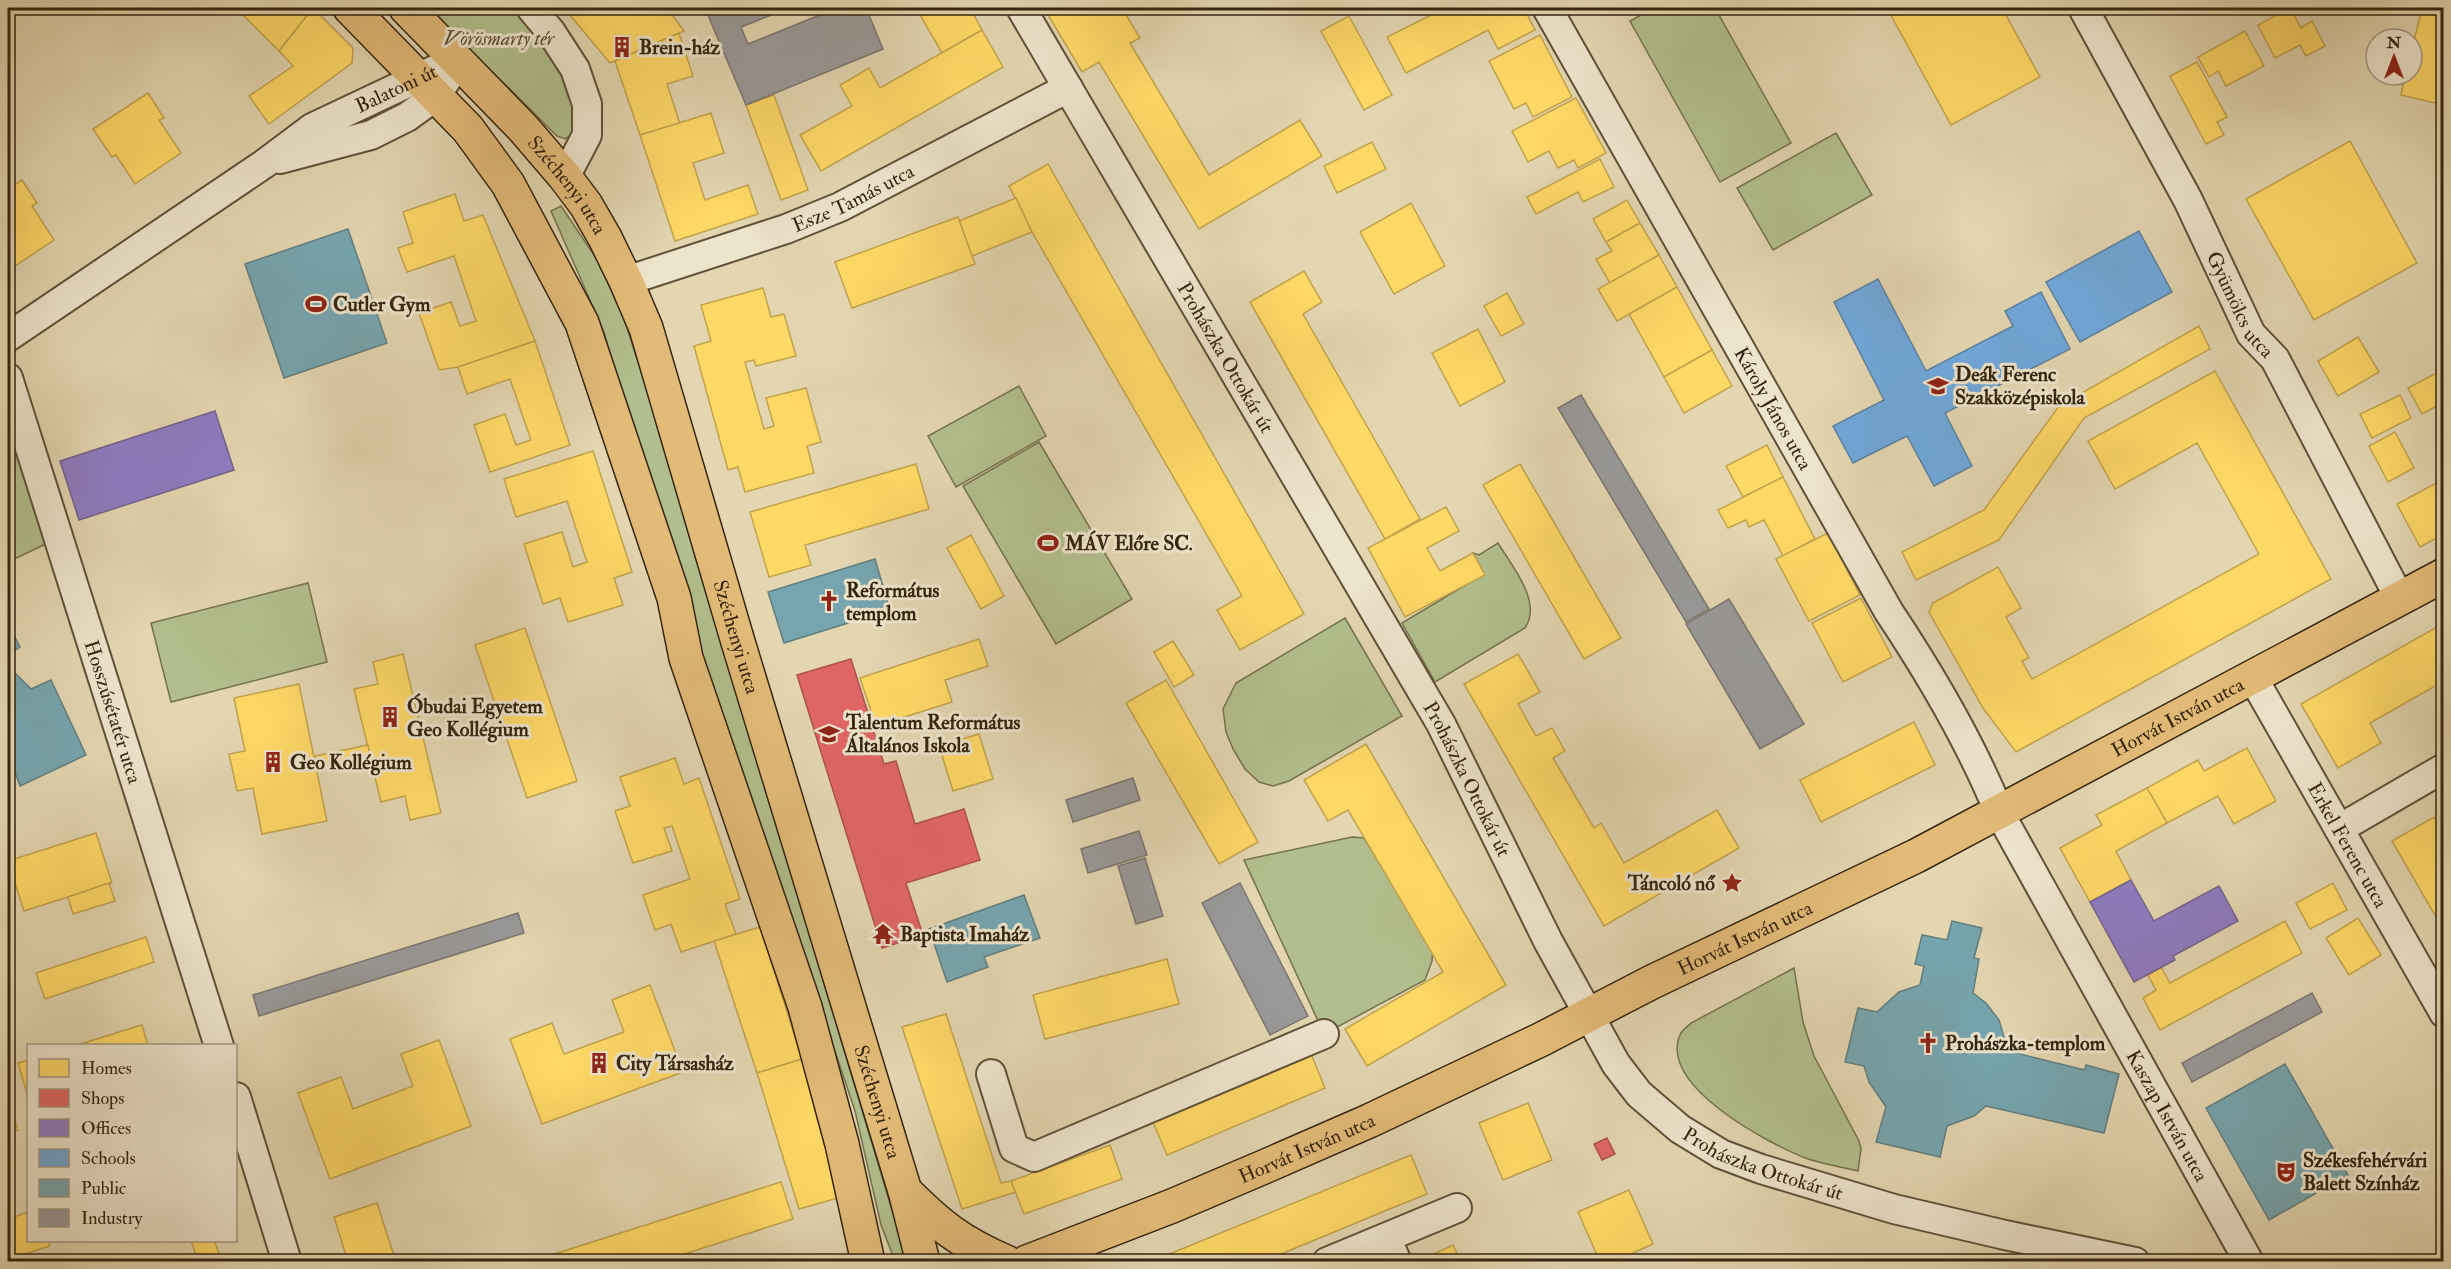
<svg xmlns="http://www.w3.org/2000/svg" width="2451" height="1269" font-family="'IM FELL Double Pica',serif">
	<rect width="100%" height="100%" fill="#e3d6b1"/>
	<filter id="stains"><feTurbulence type="fractalNoise" baseFrequency=".00333" numOctaves="4"/><feColorMatrix values="0 0 0 0 .2 0 0 0 0 .09 0 0 0 0 .02 0 0 0 .5 -.17"/></filter>
	<radialGradient id="worn" r=".72"><stop offset=".6" stop-color="#630" stop-opacity="0"/><stop offset="1" stop-color="#630" stop-opacity=".3"/></radialGradient>
	<g fill="#b2be8d" stroke="#74724e" stroke-width="1.5">
		<path d="M428,8H512C532,31 579,85 577,115C577,121 574,128 573,134L565,139L557,136Z"/>
		<path d="M1654,8H1715L1791,143L1720,182L1630,21Z"/>
		<path d="M1836,133L1872,195L1773,250L1737,188Z"/>
		<path d="M561,206L598,261L624,319L675,476L723,645L905,1254L895,1261L881,1225L855,1111L652,505L604,332L551,211Z"/>
		<path d="M8,379L58,538L8,562Z"/>
		<path d="M1019,386L1046,436L956,487L928,436Z"/>
		<path d="M1039,442L1132,599L1056,644L963,486Z"/>
		<path d="M1498,543C1511,565 1543,602 1525,628L1435,682L1402,623L1484,574L1473,553L1479,555Z"/>
		<path d="M308,583L327,662L171,702L151,623Z"/>
		<path d="M1345,618L1402,716L1289,781L1273,786L1259,782L1245,769L1233,749L1226,732L1223,709L1236,683Z"/>
		<path d="M1352,837L1364,838L1433,946L1432,961L1425,980L1324,1034L1244,860Z"/>
		<path d="M1794,968L1803,1022L1814,1056L1859,1141L1861,1149L1858,1171C1841,1167 1824,1164 1808,1159C1771,1145 1655,1085 1681,1033C1683,1030 1688,1026 1691,1023Z"/>
	</g>
	<g fill="#ffd966" stroke="#c2a34c" stroke-width="1.5">
		<path d="M236,8H313L279,51Z"/>
		<path d="M313,8L353,48L352,63L269,124L249,96L293,66L279,51Z"/>
		<path d="M564,8H667L684,31L610,63Z"/>
		<path d="M916,8H970L982,30L942,53Z"/>
		<path d="M1044,8H1094L1096,12L1104,8H1122L1140,38L1130,43L1209,175L1300,120L1322,156L1199,229L1099,62L1082,72Z"/>
		<path d="M1445,8H1524L1535,30L1498,49L1488,30L1406,73L1387,37Z"/>
		<path d="M1887,8H2002L2040,77L1951,125Z"/>
		<path d="M2290,8L2301,28L2312,21L2325,46L2306,56L2300,45L2275,58L2258,25Z"/>
		<path d="M2422,8H2444V105L2401,95L2405,75H2412V49Z"/>
		<path d="M1349,16L1392,95L1364,110L1321,31Z"/>
		<path d="M982,30L1003,67L821,171L800,135L852,106L840,85L869,68L880,88Z"/>
		<path d="M2245,31L2264,66L2226,86L2218,71L2209,77L2198,57Z"/>
		<path d="M679,33L693,76L667,84L680,124L640,135L615,61Z"/>
		<path d="M1540,35L1572,97L1533,117L1526,103L1514,109L1489,61Z"/>
		<path d="M2197,62L2227,117L2217,122L2224,135L2206,144L2170,76Z"/>
		<path d="M148,93L164,118L159,120L181,153L135,184L116,155L112,157L93,129Z"/>
		<path d="M774,95L808,190L781,200L746,105Z"/>
		<path d="M1576,98L1606,153L1578,168L1574,160L1558,168L1549,151L1528,162L1512,131Z"/>
		<path d="M711,113L724,153L693,163L705,200L748,185L758,214L675,241L640,135Z"/>
		<path d="M2350,141L2417,263L2314,320L2246,199Z"/>
		<path d="M1372,142L1386,169L1337,193L1324,166Z"/>
		<path d="M1600,159L1614,187L1583,202L1578,192L1536,214L1527,197Z"/>
		<path d="M1048,164L1304,614L1240,650L1217,610L1242,596L1032,232L1009,186Z"/>
		<path d="M22,180L37,203L32,206L54,240L9,270L8,189Z"/>
		<path d="M455,194L464,221L483,215L535,341L458,367L439,370L419,313L451,302L460,326L476,321L454,256L407,272L398,248L413,243L403,212Z"/>
		<path d="M1016,198L1032,232L972,256L959,221Z"/>
		<path d="M1627,200L1640,223L1606,242L1593,219Z"/>
		<path d="M1411,203L1445,266L1394,294L1360,232Z"/>
		<path d="M958,217L975,264L852,308L835,262Z"/>
		<path d="M1640,223L1659,255L1610,283L1596,259L1612,251L1606,242Z"/>
		<path d="M1659,255L1677,287L1617,321L1598,289Z"/>
		<path d="M1304,271L1322,302L1303,314L1420,519L1385,539L1250,302Z"/>
		<path d="M1677,287L1712,350L1664,377L1629,314Z"/>
		<path d="M763,288L771,317L784,314L796,356L756,366L754,360L745,362L764,429L774,426L766,398L806,388L821,442L807,446L814,473L745,492L738,467L728,470L694,346L711,341L701,305Z"/>
		<path d="M1507,293L1524,324L1501,336L1484,306Z"/>
		<path d="M2199,326L2210,349L2084,418L1999,540L1916,580L1902,552L1984,510L2059,406Z"/>
		<path d="M1478,329L1505,382L1460,406L1432,353Z"/>
		<path d="M2358,337L2379,372L2338,396L2318,361Z"/>
		<path d="M535,341L570,445L490,472L474,425L505,414L516,445L531,440L510,379L467,394L458,367Z"/>
		<path d="M1712,350L1732,386L1684,413L1664,377Z"/>
		<path d="M2444,369V402L2422,414L2408,388Z"/>
		<path d="M2215,371L2331,579L2016,752L1983,708L1929,612L1933,603L1998,567L2021,608L2006,617L2029,658L2022,661L2032,679L2259,554L2197,443L2115,489L2088,441Z"/>
		<path d="M2400,395L2411,418L2372,438L2360,414Z"/>
		<path d="M2395,432L2414,468L2388,482L2369,446Z"/>
		<path d="M1767,445L1783,477L1743,497L1726,466Z"/>
		<path d="M593,451L632,572L614,578L623,605L568,622L560,598L543,604L524,544L562,532L573,567L587,562L567,501L516,517L504,479Z"/>
		<path d="M916,464L929,509L805,545L811,565L769,577L750,512Z"/>
		<path d="M1520,464L1621,638L1584,659L1483,485Z"/>
		<path d="M1783,477L1815,539L1783,556L1764,520L1749,527L1746,520L1728,528L1718,510Z"/>
		<path d="M2442,480L2444,534L2420,547L2397,504Z"/>
		<path d="M1446,507L1459,531L1427,548L1440,571L1473,553L1485,575L1405,617L1368,548Z"/>
		<path d="M1828,533L1860,595L1809,621L1776,559Z"/>
		<path d="M971,535L1004,596L981,609L947,548Z"/>
		<path d="M1861,598L1892,657L1843,682L1812,623Z"/>
		<path d="M2444,623V681L2370,723L2381,743L2338,768L2301,704Z"/>
		<path d="M525,628L577,781L527,798L475,645Z"/>
		<path d="M979,639L988,666L945,680L952,702L876,726L860,678Z"/>
		<path d="M1173,641L1194,675L1174,687L1154,652Z"/>
		<path d="M403,654L441,813L410,820L405,796L381,802L354,689L378,684L373,662Z"/>
		<path d="M1518,654L1540,692L1518,704L1536,736L1552,728L1565,751L1553,758L1594,828L1601,823L1624,863L1717,810L1739,848L1604,926L1464,684Z"/>
		<path d="M1166,680L1258,842L1219,864L1126,703Z"/>
		<path d="M299,684L327,821L262,834L253,788L237,791L229,754L245,751L234,698Z"/>
		<path d="M1914,722L1935,765L1821,822L1800,780Z"/>
		<path d="M979,734L993,779L953,791L939,746Z"/>
		<path d="M1366,744L1506,985L1367,1066L1345,1029L1443,972L1348,810L1328,821L1304,780Z"/>
		<path d="M368,745L370,756L317,768L315,756Z"/>
		<path d="M2247,748L2276,801L2234,824L2218,796L2167,823L2147,788L2198,760L2204,771Z"/>
		<path d="M675,758L684,784L699,778L740,899L725,904L736,934L681,952L671,924L655,930L643,895L690,879L672,826L664,828L672,851L633,863L615,811L630,806L620,777Z"/>
		<path d="M2147,788L2167,823L2116,851L2131,880L2090,902L2060,848L2102,825L2096,815Z"/>
		<path d="M2434,817L2444,834V931L2392,841Z"/>
		<path d="M96,833L112,883L24,911L8,861Z"/>
		<path d="M109,883L115,901L73,914L68,897Z"/>
		<path d="M2333,883L2347,910L2310,929L2296,903Z"/>
		<path d="M2358,918L2381,955L2349,975L2326,938Z"/>
		<path d="M2285,921L2302,953L2160,1030L2143,998L2156,990L2148,975L2161,967L2170,983Z"/>
		<path d="M760,927L802,1059L757,1073L714,941Z"/>
		<path d="M146,937L154,962L45,999L36,973Z"/>
		<path d="M1167,959L1179,1004L1045,1039L1033,995Z"/>
		<path d="M650,985L683,1072L542,1124L510,1039L552,1023L564,1054L624,1032L612,1000Z"/>
		<path d="M946,1014L1001,1183L1011,1181L1016,1192L962,1209L902,1027Z"/>
		<path d="M142,1025L148,1046H74Z"/>
		<path d="M439,1040L471,1126L330,1179L298,1093L341,1077L353,1109L413,1086L401,1054Z"/>
		<path d="M1309,1049L1325,1088L1167,1155L1150,1115Z"/>
		<path d="M802,1059L845,1196L799,1209L757,1073Z"/>
		<path d="M28,1060V1097L18,1063Z"/>
		<path d="M8,1097L18,1130L8,1133Z"/>
		<path d="M1528,1103L1552,1160L1503,1180L1479,1123Z"/>
		<path d="M1110,1145L1122,1179L1024,1214L1011,1181Z"/>
		<path d="M1411,1155L1427,1194L1392,1208L1262,1262H1150Z"/>
		<path d="M781,1182L793,1219L660,1262H547L545,1257Z"/>
		<path d="M1629,1190L1653,1244L1613,1262H1600L1578,1212Z"/>
		<path d="M377,1203L396,1262H348L334,1217Z"/>
		<path d="M28,1212V1240H48L50,1246L8,1259V1219Z"/>
		<path d="M191,1240H214L222,1262H198Z"/>
		<path d="M1453,1245L1461,1262H1417Z"/>
	</g>
	<g fill="#e06666" stroke="#ad524c" stroke-width="1.5">
		<path d="M851,659L884,764L896,761L915,824L964,809L980,860L906,883L923,935L882,948L797,675Z"/>
		<path d="M1607,1138L1615,1154L1602,1160L1594,1144Z"/>
	</g>
	<g fill="#8e7cc3" stroke="#73628d" stroke-width="1.5">
		<path d="M215,411L234,470L79,520L60,461Z"/>
		<path d="M2131,880L2154,921L2219,886L2238,921L2173,956L2175,960L2134,982L2090,902Z"/>
	</g>
	<g fill="#6fa8dc" stroke="#5e819e" stroke-width="1.5">
		<path d="M2139,231L2172,292L2080,342L2046,282Z"/>
		<path d="M1878,279L1926,371L2013,326L2005,311L2041,292L2070,349L1945,413L1972,466L1934,486L1907,436L1853,463L1833,426L1884,400L1834,302Z"/>
	</g>
	<g fill="#76a5af" stroke="#627f7f" stroke-width="1.5">
		<path d="M348,229L387,343L284,378L245,264Z"/>
		<path d="M875,559L890,610L784,643L768,592Z"/>
		<path d="M8,624L20,647L8,655Z"/>
		<path d="M8,666L31,689L51,680L86,755L20,786L8,753Z"/>
		<path d="M1024,895L1040,938L984,957L988,967L947,982L929,929Z"/>
		<path d="M1952,921L1982,928L1974,958L1979,959L1973,993L1986,1003L1999,1020L2008,1051L2085,1070L2086,1065L2119,1074L2104,1133L1986,1106L1974,1116L1947,1126L1940,1157L1876,1142L1886,1107L1869,1082L1864,1066L1845,1062L1858,1008L1877,1012L1899,992L1920,985L1924,966L1915,964L1922,935L1947,940Z"/>
		<path d="M2285,1064L2348,1175L2269,1220L2206,1108Z"/>
	</g>
	<g fill="#999" stroke="#7b7670" stroke-width="1.5">
		<path d="M705,8H789L741,27L748,44L837,8H866L883,49L746,105Z"/>
		<path d="M1581,395L1709,609L1686,622L1558,408Z"/>
		<path d="M1729,599L1804,724L1760,749L1686,624Z"/>
		<path d="M1133,778L1140,800L1073,822L1066,800Z"/>
		<path d="M1139,831L1147,855L1088,873L1081,849Z"/>
		<path d="M1145,858L1163,916L1136,924L1118,866Z"/>
		<path d="M1240,883L1308,1016L1270,1035L1202,903Z"/>
		<path d="M518,913L524,933L259,1016L253,995Z"/>
		<path d="M2312,993L2322,1012L2192,1082L2182,1063Z"/>
	</g>
	<g fill="none" stroke-linecap="round" stroke-linejoin="round">
		<defs>
			<g id="minor">
				<path d="M531,8L551,32L575,69L587,104V135L565,177"/>
				<path id="s1" d="M1021,8L1441,724L1548,941L1616,1064L1639,1094L1680,1129L1721,1154L1761,1169L1894,1209L2005,1235L2135,1262"/>
				<path id="s2" d="M1547,8L1889,612C1931,675 1970,741 1999,812L2249,1262"/>
				<path id="s3" d="M2083,8L2188,200L2251,334L2275,359L2400,599"/>
				<path d="M280,159L371,135L407,117L436,96L447,79"/>
				<path id="s4" d="M626,281L786,229L840,207L1068,88"/>
				<path id="s5" d="M8,337L264,164L312,128L458,59"/>
				<path id="s6" d="M8,378L219,1046"/>
				<path id="s7" d="M2253,678L2444,1013"/>
				<path d="M2339,829L2444,768"/>
				<path d="M991,1074L1014,1148L1034,1157L1324,1034"/>
				<path d="M236,1097L287,1262"/>
				<path d="M1386,1238L1397,1262"/>
				<path d="M1327,1262L1457,1208"/>
			</g>
			<g id="major">
				<path d="M350,8L468,129L508,184L582,323L674,598L686,658L805,1007L842,1144L868,1262"/>
				<path id="s8" d="M406,8L523,128L565,177L586,205L605,238L626,281L646,328L738,642L905,1191L923,1262"/>
				<path d="M905,1191C940,1226 960,1242 1006,1262"/>
				<path id="s9" d="M1027,1262L1172,1206L1266,1166L1369,1121L1540,1040L1652,982L1916,856L2444,575"/>
			</g>
		</defs>
		<use href="#minor" stroke="#605138" stroke-width="32"/>
		<use href="#major" stroke="#35250f" stroke-width="36"/>
		<use href="#minor" stroke="#ede4cc" stroke-width="28"/>
		<use href="#major" stroke="#e2bb78" stroke-width="33"/>
	</g>
	<defs>
		<symbol id="building-bare" viewBox="-9 -9 18 18"><path d="M-4-6H4V6H1V3H-1V6H-4ZM-2.5-4.3h1.7v1.8h-1.7ZM.8-4.3h1.7v1.8H.8ZM-2.5-1h1.7V.8h-1.7ZM.8-1h1.7V.8H.8Z" fill="#8f2418" stroke="#ede4cc" stroke-width="2.5" paint-order="stroke"/></symbol>
		<symbol id="stadium-bare" viewBox="-9 -9 18 18"><path d="M0-5a6.5 5 0 1 0 0 10a6.5 5 0 1 0 0-10ZM-3.5-1.8h7v3.6h-7Z" fill="#8f2418" stroke="#ede4cc" stroke-width="2.5" paint-order="stroke"/></symbol>
		<symbol id="school-bare" viewBox="-9 -9 18 18"><path d="M0-5L7-2L0 1L-7-2ZM-4 1L0 2.5L4 1V4Q0 6-4 4Z" fill="#8f2418" stroke="#ede4cc" stroke-width="2.5" paint-order="stroke"/></symbol>
		<symbol id="church-bare" viewBox="-9 -9 18 18"><path d="M-1.2-6h2.4v3.5h3.3v2.4h-3.3V6h-2.4V-.1h-3.3v-2.4h3.3Z" fill="#8f2418" stroke="#ede4cc" stroke-width="2.5" paint-order="stroke"/></symbol>
		<symbol id="sight-bare" viewBox="-9 -9 18 18"><path d="M0-6L1.8-2.2L6-1.7L2.9 1.2L3.7 5.4L0 3.3L-3.7 5.4L-2.9 1.2L-6-1.7L-1.8-2.2Z" fill="#8f2418" stroke="#ede4cc" stroke-width="2.5" paint-order="stroke"/></symbol>
		<symbol id="temple-bare" viewBox="-9 -9 18 18"><path d="M0-6L5-2H3V0L6.5 2.5H4V6H1.5V3h-3V6H-4V2.5H-6.5L-3 0V-2H-5Z" fill="#8f2418" stroke="#ede4cc" stroke-width="2.5" paint-order="stroke"/></symbol>
		<symbol id="theatre-bare" viewBox="-9 -9 18 18"><path d="M-5-5.5Q0-4 5-5.5V0Q5 5 0 6Q-5 5-5 0ZM-3.3-2.5H-1v1.5H-3.3ZM1-2.5H3.3v1.5H1ZM-2.8 1Q0 5.5 2.8 1Z" fill="#8f2418" stroke="#ede4cc" stroke-width="2.5" paint-order="stroke"/></symbol>
	</defs>
	<g fill-rule="evenodd">
		<use href="#building-bare" x="607" y="32" width="30" height="30"/>
		<use href="#stadium-bare" x="301" y="289" width="30" height="30"/>
		<use href="#school-bare" x="1923" y="371" width="30" height="30"/>
		<use href="#stadium-bare" x="1033" y="528" width="30" height="30"/>
		<use href="#church-bare" x="814" y="586" width="30" height="30"/>
		<use href="#building-bare" x="375" y="702" width="30" height="30"/>
		<use href="#school-bare" x="814" y="719" width="30" height="30"/>
		<use href="#building-bare" x="258" y="747" width="30" height="30"/>
		<use href="#sight-bare" x="1717" y="868" width="30" height="30"/>
		<use href="#temple-bare" x="868" y="919" width="30" height="30"/>
		<use href="#church-bare" x="1913" y="1028" width="30" height="30"/>
		<use href="#building-bare" x="584" y="1048" width="30" height="30"/>
		<use href="#theatre-bare" x="2271" y="1157" width="30" height="30"/>
	</g>
	<g text-anchor="middle" dominant-baseline="central" stroke-width="6" stroke-linejoin="round" paint-order="stroke">
		<g font-size="20" font-style="italic" fill="#544b2e" stroke="#ede4cc">
			<text x="499" y="38">Vörösmarty tér</text>
		</g>
		<g font-size="20" font-weight="bold" fill="#35250f" stroke="#ede4cc" text-anchor="start">
			<text x="639" y="47">Brein-ház</text>
			<text x="333" y="304">Cutler Gym</text>
			<text x="1955" y="374">Deák Ferenc<tspan x="1955" dy="23">Szakközépiskola</tspan></text>
			<text x="1065" y="543">MÁV Előre SC.</text>
			<text x="846" y="590">Református<tspan x="846" dy="23">templom</tspan></text>
			<text x="407" y="706">Óbudai Egyetem<tspan x="407" dy="23">Geo Kollégium</tspan></text>
			<text x="846" y="722">Talentum Református<tspan x="846" dy="23">Általános Iskola</tspan></text>
			<text x="290" y="762">Geo Kollégium</text>
			<text x="1715" y="883" text-anchor="end">Táncoló nő</text>
			<text x="900" y="934">Baptista Imaház</text>
			<text x="1945" y="1043">Prohászka-templom</text>
			<text x="616" y="1063">City Társasház</text>
			<text x="2303" y="1160">Székesfehérvári<tspan x="2303" dy="23">Balett Színház</tspan></text>
		</g>
		<g font-size="20" fill="#35250f" stroke="#ede4cc">
			<text stroke="none"><textPath href="#s5" startOffset="462">Balatoni út</textPath></text>
			<text stroke="none"><textPath href="#s8" startOffset="240">Széchenyi utca</textPath></text>
			<text stroke="none"><textPath href="#s4" startOffset="242">Esze Tamás utca</textPath></text>
			<text stroke="none"><textPath href="#s3" startOffset="336">Gyümölcs utca</textPath></text>
			<text stroke="none"><textPath href="#s1" startOffset="405">Prohászka Ottokár út</textPath></text>
			<text stroke="none"><textPath href="#s2" startOffset="460">Károly János utca</textPath></text>
			<text stroke="none"><textPath href="#s8" startOffset="726">Széchenyi utca</textPath></text>
			<text stroke="none"><textPath href="#s6" startOffset="350">Hosszúsétatér utca</textPath></text>
			<text stroke="none"><textPath href="#s9" startOffset="1274">Horvát István utca</textPath></text>
			<text stroke="none"><textPath href="#s1" startOffset="891">Prohászka Ottokár út</textPath></text>
			<text stroke="none"><textPath href="#s7" startOffset="192">Erkel Ferenc utca</textPath></text>
			<text stroke="none"><textPath href="#s9" startOffset="788">Horvát István utca</textPath></text>
			<text stroke="none"><textPath href="#s8" startOffset="1212">Széchenyi utca</textPath></text>
			<text stroke="none"><textPath href="#s2" startOffset="1270">Kaszap István utca</textPath></text>
			<text stroke="none"><textPath href="#s9" startOffset="302">Horvát István utca</textPath></text>
			<text stroke="none"><textPath href="#s1" startOffset="1395">Prohászka Ottokár út</textPath></text>
		</g>
	</g>
	<rect width="2451" height="1269" fill="none" stroke="#e3d6b1" stroke-width="30"/>
	<rect x="9" y="9" width="2433" height="1251" fill="none" stroke="#35250f" stroke-width="3"/>
	<rect x="15" y="15" width="2421" height="1239" fill="none" stroke="#35250f" stroke-width="1.5"/>
	<rect x="27" y="1044" width="210" height="198" fill="#ede4cc" stroke="#a39880" stroke-width="1.5"/>
	<rect x="39" y="1059" width="30" height="18" fill="#ffd966" stroke="#a39880" stroke-width="1.5"/>
	<text x="81" y="1074" font-size="18" fill="#35250f">Homes</text>
	<rect x="39" y="1089" width="30" height="18" fill="#e06666" stroke="#a39880" stroke-width="1.5"/>
	<text x="81" y="1104" font-size="18" fill="#35250f">Shops</text>
	<rect x="39" y="1119" width="30" height="18" fill="#8e7cc3" stroke="#a39880" stroke-width="1.5"/>
	<text x="81" y="1134" font-size="18" fill="#35250f">Offices</text>
	<rect x="39" y="1149" width="30" height="18" fill="#6fa8dc" stroke="#a39880" stroke-width="1.5"/>
	<text x="81" y="1164" font-size="18" fill="#35250f">Schools</text>
	<rect x="39" y="1179" width="30" height="18" fill="#76a5af" stroke="#a39880" stroke-width="1.5"/>
	<text x="81" y="1194" font-size="18" fill="#35250f">Public</text>
	<rect x="39" y="1209" width="30" height="18" fill="#999999" stroke="#a39880" stroke-width="1.5"/>
	<text x="81" y="1224" font-size="18" fill="#35250f">Industry</text>
	<g transform="translate(2394 57)"><circle r="28" fill="#ede4cc" stroke="#a39880" stroke-width="1.5"/>
	<path d="M0-4.5L10 22L0 15L-10 22Z" fill="#8f2418"/>
	<text y="-9" font-size="16" font-weight="bold" text-anchor="middle" fill="#35250f">N</text>
	</g>
	<rect width="100%" height="100%" filter="url(#stains)"/>
	<rect width="100%" height="100%" fill="url(#worn)"/>
</svg>
